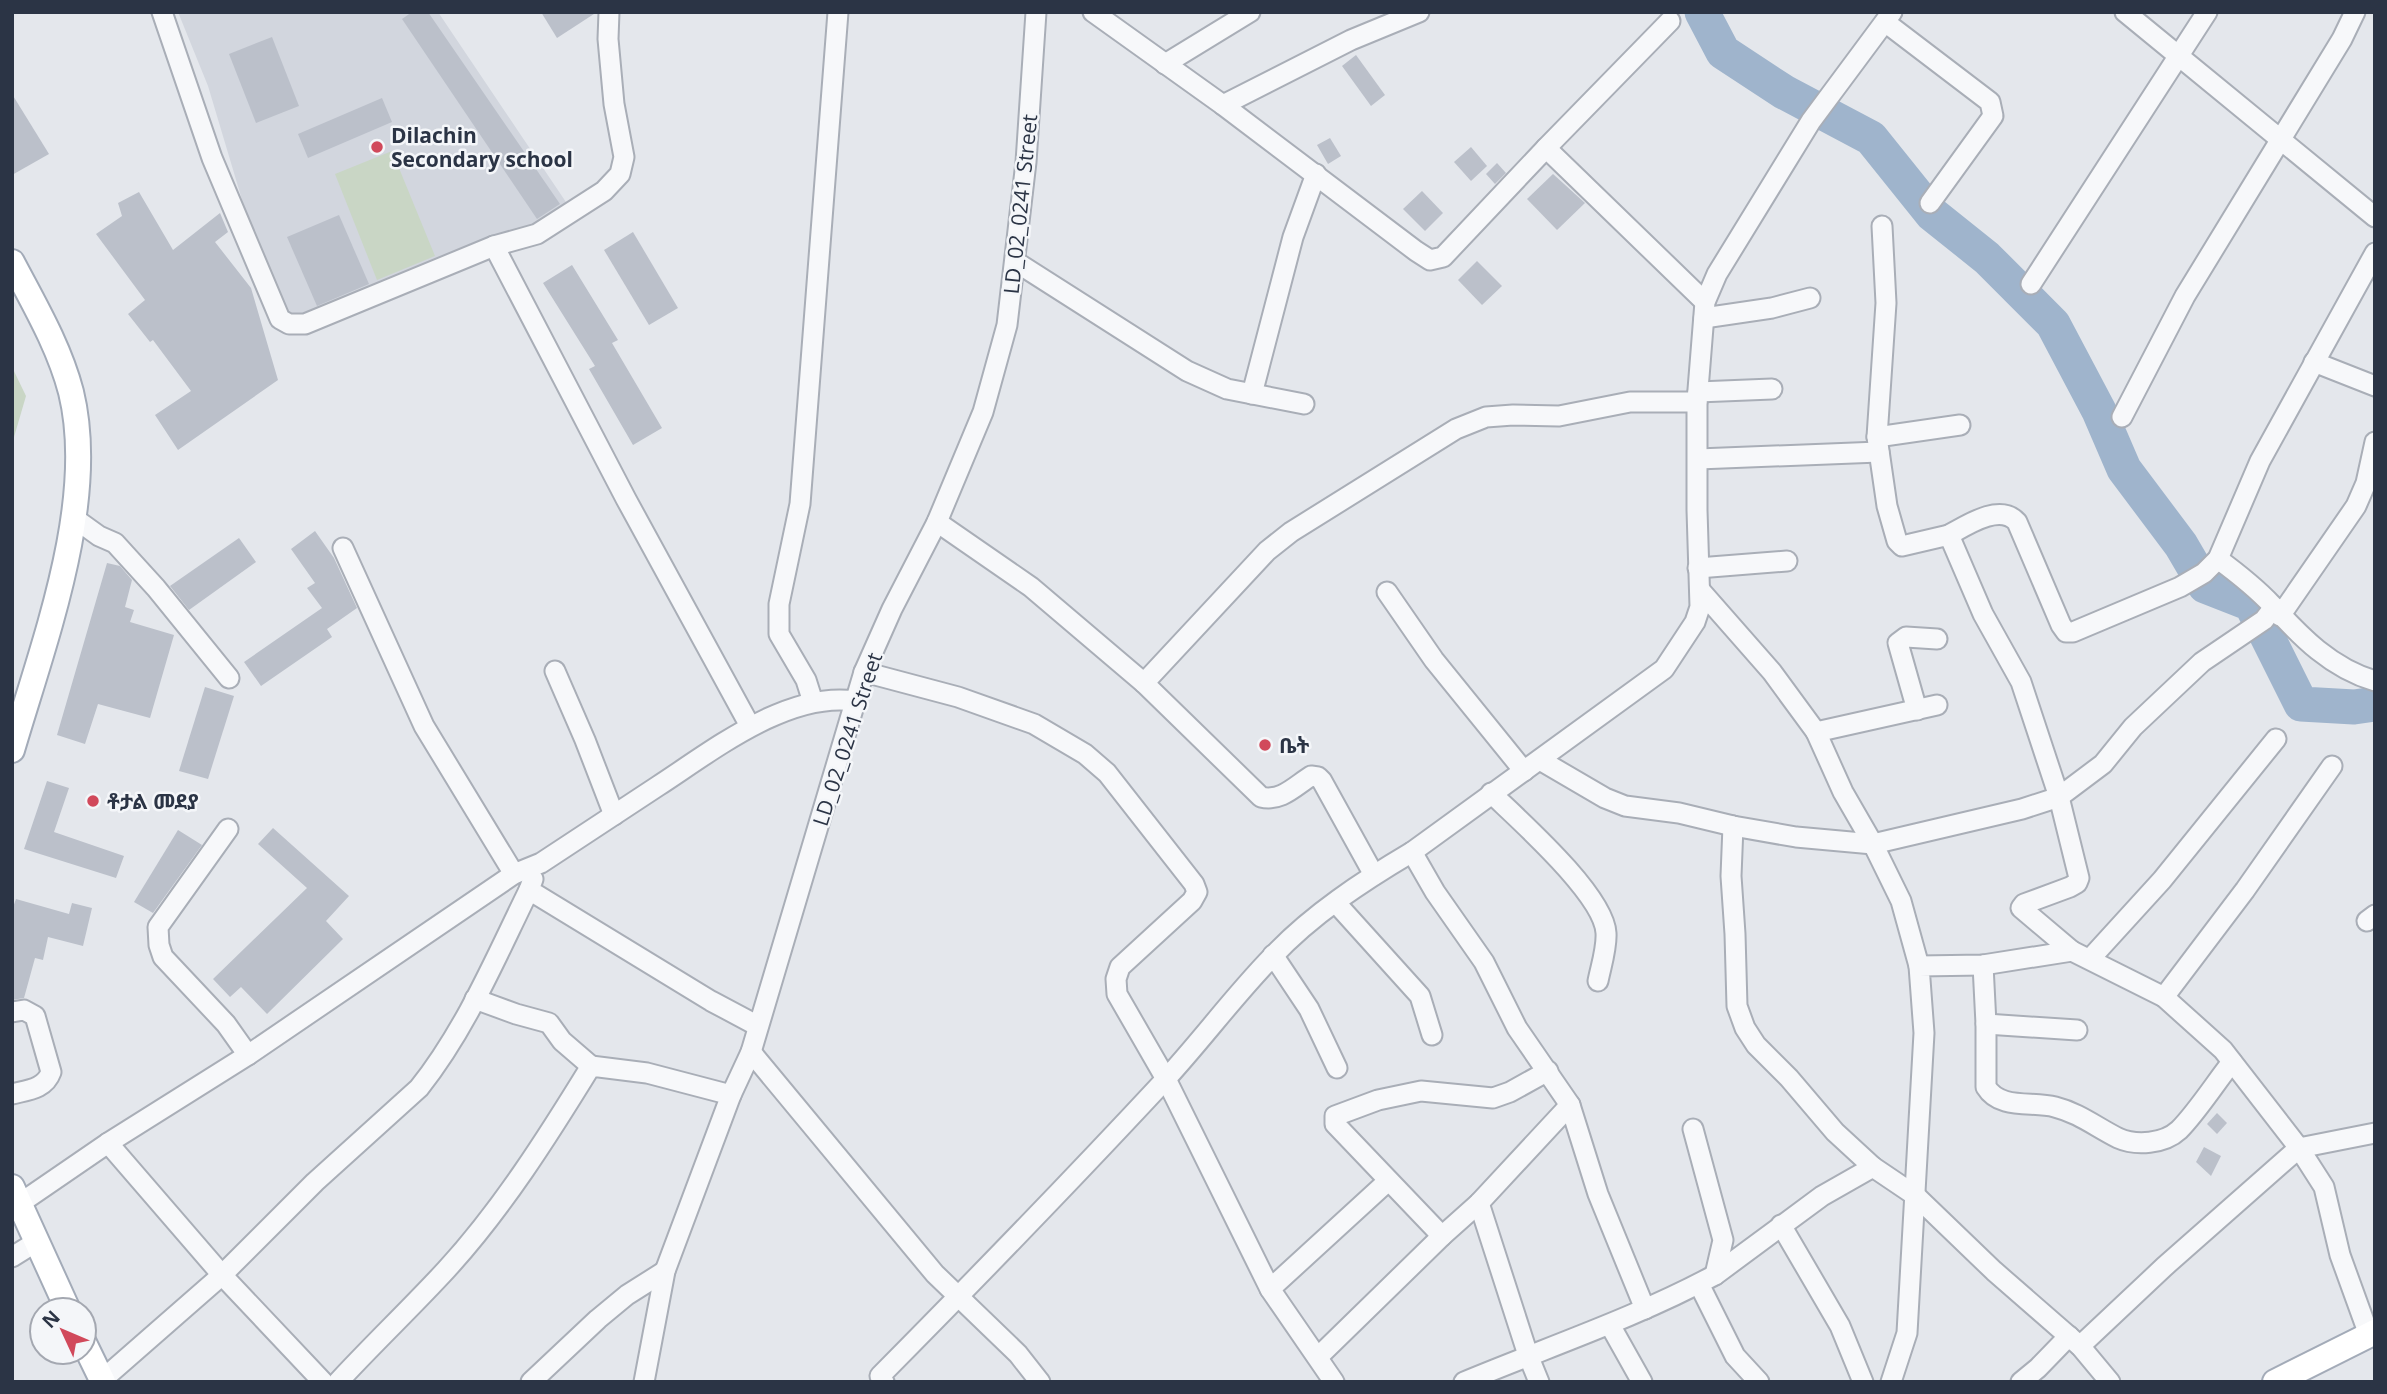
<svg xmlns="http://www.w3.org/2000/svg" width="2387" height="1394" font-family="'Open Sans','Noto Sans Ethiopic',sans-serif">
	<rect width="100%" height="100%" fill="#e4e7ec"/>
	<path fill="#d2d6de" d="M178,12H438L570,208L449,261L281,330L208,86Z"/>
	<g fill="#c9d6c5">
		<path d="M392,151L435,256L377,280L335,174Z"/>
		<path d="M12,367L26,396L12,444Z"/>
	</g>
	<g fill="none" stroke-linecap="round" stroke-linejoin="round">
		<path stroke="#9fb4cc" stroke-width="35" d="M1702,12L1723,52L1784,92L1871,138L1932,214L1987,258L2053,324L2099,411L2124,469L2181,545L2205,586L2251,604L2301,704L2354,707L2375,704"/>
	</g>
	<g fill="#bbc0ca">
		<path d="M412,12H428L560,204L537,219L402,19Z"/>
		<path d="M541,12H597L557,38Z"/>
		<path d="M272,37L299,106L256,123L229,54Z"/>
		<path d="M1356,55L1385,95L1371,106L1342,66Z"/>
		<path d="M12,94L49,154L12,175Z"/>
		<path d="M382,98L392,122L308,158L298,134Z"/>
		<path d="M1330,138L1341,156L1328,164L1317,145Z"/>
		<path d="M1471,147L1487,166L1471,181L1454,162Z"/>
		<path d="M1497,163L1506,173L1495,184L1486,174Z"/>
		<path d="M1553,174L1585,203L1557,230L1527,199Z"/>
		<path d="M1422,191L1443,213L1425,231L1403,209Z"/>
		<path d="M139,192L173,250L220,213L228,232L215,242L251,288L278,380L178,450L155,415L191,391L153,340L150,342L128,314L145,300L96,234L122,216L118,203Z"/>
		<path d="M339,215L369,284L317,306L287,237Z"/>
		<path d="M633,232L678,308L649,325L604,250Z"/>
		<path d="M1477,261L1502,286L1482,305L1458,280Z"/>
		<path d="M572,265L618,340L612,343L662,428L633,445L589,369L595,366L543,283Z"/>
		<path d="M315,531L334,558L357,608L327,629L332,637L261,686L244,662L322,608L307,588L315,583L291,549Z"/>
		<path d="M239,538L256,562L189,610L170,586Z"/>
		<path d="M107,563L120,566L132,580L125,607L134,610L130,622L174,635L150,718L98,704L85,744L57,735Z"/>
		<path d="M205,687L234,696L208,779L179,771Z"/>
		<path d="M47,781L69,788L54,832L124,856L116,878L24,849Z"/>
		<path d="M273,828L349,896L326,921L343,939L267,1014L241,987L230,997L213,979L307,888L258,844Z"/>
		<path d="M178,830L202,845L153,913L134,902Z"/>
		<path d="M16,899L69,914L72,903L92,908L83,946L48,937L43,960L35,958L24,998L12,1000V910Z"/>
		<path d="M2217,1113L2227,1123L2217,1134L2207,1124Z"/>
		<path d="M2204,1147L2221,1156L2211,1176L2196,1162Z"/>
	</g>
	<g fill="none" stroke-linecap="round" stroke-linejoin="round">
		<defs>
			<g id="minor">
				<path d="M162,12L212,158L280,319L289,324H305L494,246L537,234L604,191L620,174L624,157L614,104L608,39L609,12"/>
				<path d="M1093,12L1223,105L1416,251L1430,260L1443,257L1546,148L1705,302"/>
				<path d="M2125,12L2375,217"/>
				<path d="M1885,22L1990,102L1993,116L1930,203"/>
				<path d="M1165,64L1250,12"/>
				<path d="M1223,105L1351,40L1419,12"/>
				<path d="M1546,148L1670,21"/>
				<path d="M1882,226L1886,303L1877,437L1887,506L1897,541L1902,546L1949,535L1983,614L2021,682L2059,797L2079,878L2077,883L2070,887L2024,904L2021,908L2072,951"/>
				<path d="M494,246L626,499L750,726"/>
				<path d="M1016,262L1187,371L1227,389L1304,404"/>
				<path d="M2031,284L2207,12"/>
				<path d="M1704,318L1772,308L1810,298"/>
				<path d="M2314,362L2375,386"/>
				<path d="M1698,392L1772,389"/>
				<path d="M1252,394L1293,237L1316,174"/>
				<path d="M2122,417L2185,296L2342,39L2355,12"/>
				<path d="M1877,437L1960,425"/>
				<path d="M1698,459L1879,452"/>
				<path d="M74,518L99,536L115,543L156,588L229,678"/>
				<path d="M937,522L1031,587L1144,683L1267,551L1291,532L1456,429L1486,417L1513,415L1559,416L1630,402H1697"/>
				<path d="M1949,535C1967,525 2000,503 2017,522L2061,625L2066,632H2073L2180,587L2204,573L2218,559L2260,461L2375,253"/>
				<path d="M343,548L424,726L514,874"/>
				<path d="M2218,559C2237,573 2256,588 2272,605C2301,637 2331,668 2375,681"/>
				<path d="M1698,568L1787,561"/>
				<path d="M1700,590L1772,672L1816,732"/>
				<path d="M1387,592L1434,660L1524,771"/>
				<path d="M2280,616L2356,506L2366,483L2375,442"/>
				<path d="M555,671L585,740L614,815"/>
				<path d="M864,672L958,697L1034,724L1085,754L1107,773L1194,884L1197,892L1192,901L1120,967L1116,979L1117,994L1166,1079L1270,1289L1334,1382"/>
				<path d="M1144,683L1261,797C1281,802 1295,786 1311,776L1318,777L1322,781L1374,875"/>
				<path d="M813,702L806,680L779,634V604L800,504L838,12"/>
				<path d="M1917,710L1898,643L1906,637L1937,639"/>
				<path d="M1540,760L1605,798L1625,806L1679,813L1733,826L1796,837L1873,844L2022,809L2059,797L2103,764L2133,727L2202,662L2264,620L2274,607"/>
				<path d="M1491,793C1520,821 1604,895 1606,933C1607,948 1601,966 1598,981"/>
				<path d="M1733,826L1731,876L1735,934L1737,1006L1745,1028L1756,1045L1789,1078L1835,1132L1873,1167"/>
				<path d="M228,829L158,927L159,945L163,957L226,1024L248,1055"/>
				<path d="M1412,852L1435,892L1484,962L1517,1028L1570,1105L1598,1194L1645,1309"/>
				<path d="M533,879L529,890L711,1001L758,1026"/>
				<path d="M1336,903L1420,996L1432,1035"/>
				<path d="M2367,921L2375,915"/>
				<path d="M1273,955L1309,1009L1337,1068"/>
				<path d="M2090,959L2162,880L2276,739"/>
				<path d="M1983,965L1986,1024V1087C2000,1110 2032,1101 2055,1107C2079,1113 2096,1127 2118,1138C2136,1146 2164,1144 2179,1130C2197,1112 2216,1082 2232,1062"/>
				<path d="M1919,966L1901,901L1873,844L1843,792L1816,732L1937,705"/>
				<path d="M2164,997L2245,890L2332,766"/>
				<path d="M475,999L516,1014L549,1023L562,1041L591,1066"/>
				<path d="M12,1012L24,1010L35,1016L51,1072C45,1089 28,1090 12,1094"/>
				<path d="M1986,1024L2077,1030"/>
				<path d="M751,1052L935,1274L1018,1354L1040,1382"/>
				<path d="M1693,1129L1723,1240L1715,1275"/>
				<path d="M108,1143L222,1275L323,1382"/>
				<path d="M1479,1203L1528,1355L1539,1382"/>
				<path d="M12,1205L19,1204L108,1143L248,1055L514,874L541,863C580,837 619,812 658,786C712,751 787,691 855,701"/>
				<path d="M1781,1225L1840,1326L1863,1382"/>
				<path d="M1442,1236L1335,1124V1116L1378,1100L1421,1091L1493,1098L1510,1092L1548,1071"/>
				<path d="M12,1257L36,1242"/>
				<path d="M1699,1284L1735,1356L1759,1382"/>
				<path d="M1270,1289L1388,1181"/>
				<path d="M1610,1325L1642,1382"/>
				<path d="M2080,1346L2164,1267L2299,1148L2375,1133"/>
				<path d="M1318,1357L1442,1236L1479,1203L1570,1105"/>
				<path d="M102,1380L222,1275L315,1182L419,1088C466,1029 496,957 529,890"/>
				<path d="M338,1382C373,1344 411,1308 446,1270C502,1209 548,1136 591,1066L647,1073L731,1095"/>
				<path d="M531,1382L598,1319L627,1295L665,1271"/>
				<path d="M644,1382L665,1271L731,1095L751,1052L864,672L892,609L937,522L983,412L1007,325L1026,162L1036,12"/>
				<path d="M884,1382L880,1376C976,1279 1071,1181 1164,1081C1201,1041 1234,996 1272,957C1311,915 1363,881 1412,852L1664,669L1695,622L1700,607L1697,510V402L1705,302L1717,274L1811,121L1892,12"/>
				<path d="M1464,1382C1548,1347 1635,1318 1715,1275L1822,1196L1873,1167L1916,1196L1994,1271L2080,1346L2110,1382"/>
				<path d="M1891,1382L1907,1333L1924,1033L1919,966L1983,965L2072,951L2164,997L2223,1050L2299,1148L2324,1187L2340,1255L2369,1335"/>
				<path d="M2021,1382L2038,1368L2069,1336"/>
			</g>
			<g id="major">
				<path d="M12,262C34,304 59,346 71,392C98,502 43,644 12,750"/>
				<path d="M12,1187L68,1310"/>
				<path d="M84,1343L103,1382"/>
				<path d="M2275,1382L2375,1332"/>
			</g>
		</defs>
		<use href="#minor" stroke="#a9aeb7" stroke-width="23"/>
		<use href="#major" stroke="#a3abb8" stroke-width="28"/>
		<use href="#minor" stroke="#f7f8fa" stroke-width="19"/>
		<use href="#major" stroke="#fff" stroke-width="24"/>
	</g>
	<g fill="#d1495b" stroke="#f4f6f9" stroke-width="2.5">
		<circle cx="377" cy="147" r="7"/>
		<circle cx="1265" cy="745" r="7"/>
		<circle cx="93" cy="801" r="7"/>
	</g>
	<g text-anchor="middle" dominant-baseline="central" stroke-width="5" stroke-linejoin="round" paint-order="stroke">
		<g font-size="21" font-weight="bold" fill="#2b3445" stroke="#f4f6f9" text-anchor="start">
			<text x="391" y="135">Dilachin<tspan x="391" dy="24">Secondary school</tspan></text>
			<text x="1279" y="745">ቤት</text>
			<text x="107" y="801">ቶታል መደያ</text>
		</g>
		<g font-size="21" fill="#2b3445" stroke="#f4f6f9">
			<text transform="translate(1020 204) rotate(-84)">LD_02_0241 Street</text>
			<text transform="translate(847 739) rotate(-72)">LD_02_0241 Street</text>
		</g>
	</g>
	<rect width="2387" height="1394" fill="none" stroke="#2b3445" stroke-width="28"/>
	<g transform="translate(63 1331) rotate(314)"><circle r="33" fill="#f4f6f9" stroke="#a4a8b1" stroke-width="2"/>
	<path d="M0-5L12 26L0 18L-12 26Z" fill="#d1495b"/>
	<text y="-10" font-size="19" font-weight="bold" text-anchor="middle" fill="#2b3445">N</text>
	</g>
</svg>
